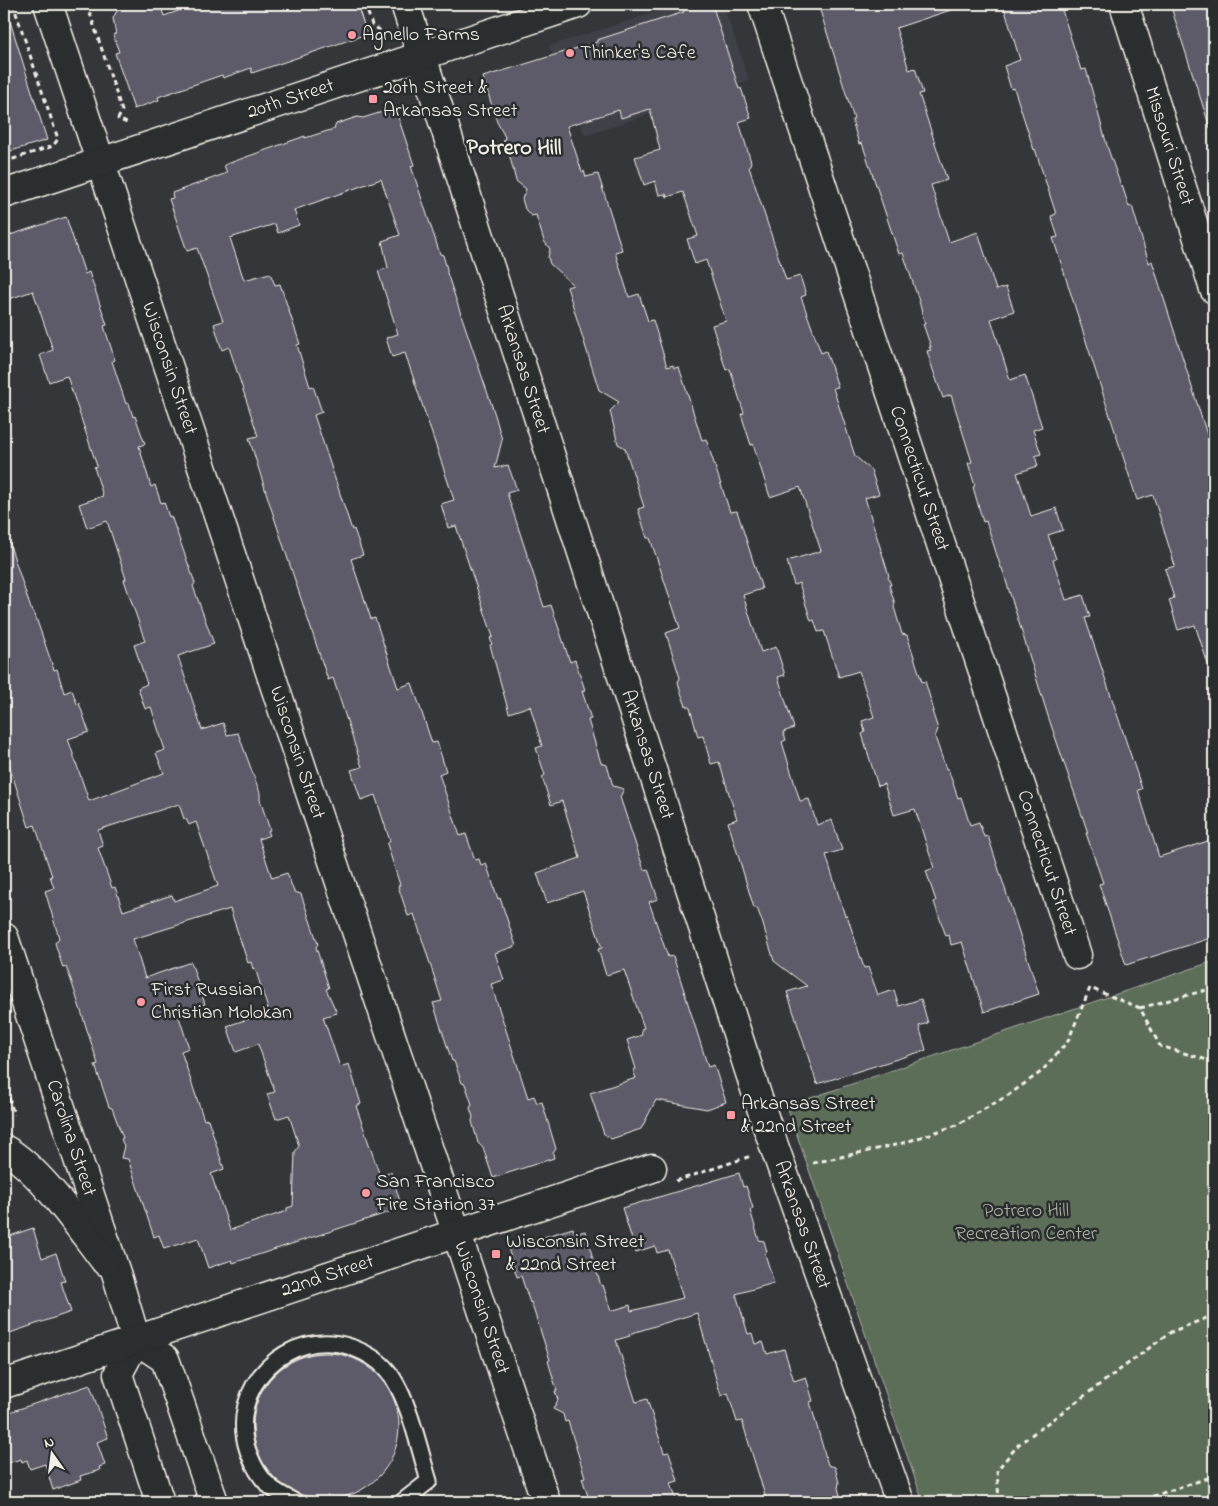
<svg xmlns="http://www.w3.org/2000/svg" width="1218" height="1506" font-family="'Indie Flower',sans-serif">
	<rect width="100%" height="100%" fill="#34363a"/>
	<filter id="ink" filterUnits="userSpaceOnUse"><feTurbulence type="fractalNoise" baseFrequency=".02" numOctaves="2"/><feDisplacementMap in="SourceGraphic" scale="10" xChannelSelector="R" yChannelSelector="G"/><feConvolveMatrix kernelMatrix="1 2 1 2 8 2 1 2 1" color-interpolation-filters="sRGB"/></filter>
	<g filter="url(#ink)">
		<path fill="#404149" d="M681,4H723L749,80L585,136L549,46Z"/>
		<path fill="#5c6e59" stroke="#a8b0a0" d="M1214,961V1502H923L787,1106Z"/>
		<g fill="#5d5a6b" stroke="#f4f1e8" fill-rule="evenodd">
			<path d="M143,4H160L164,16L198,4H357L367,34L252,73L251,68L223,78L222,75L158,97L159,100L134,109L115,53L119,52L113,35L116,34L113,18L118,9L129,6L132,7Z"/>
			<path d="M703,4H712L739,89L741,88L751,118L739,122L751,162L749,167L786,280L800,276L806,295L801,297L821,353L826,351L838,387L833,388L855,456L871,470L879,494L865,498L889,576L888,577L891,585H889L895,604L894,607L902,634L907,635L922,682L925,681L934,711H932L938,729L935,737L946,769H948L958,798L961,797L970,825L979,822L984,837L988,836L1039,994L984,1012L962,942L951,945L949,935L946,936L934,902L936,901L926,871L934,868L915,809L894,815L884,784L878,786L862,734L865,732L862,721L874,717L859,671L839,677L824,631L818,632L814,620L811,621L799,583L794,585L787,561L821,551L800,487L770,497L753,444L751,445L741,414L744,413L730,369L726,370L712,325L726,321L706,260L695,264L687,239L698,236L683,192L667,197L666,194L659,195L655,181L644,185L635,157L660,150L650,109L621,118L619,110L567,126L582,172L584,171L586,177L598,174L622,250L615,252L629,297L639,294L648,321L653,320L667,367L673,365L674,368L679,367L702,440L706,439L730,512L737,511L762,589L743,595L761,652L776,647L785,675L778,677L794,728L783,732L786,740L782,742L800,801L809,799L817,825L832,820L842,850L826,855L845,916L847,915L864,968L868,967L878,995L894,990L899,1006L921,999L928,1023L919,1026L926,1050L817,1084L787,992L807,986L774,961L762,921L757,908H754L728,822L737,819L719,762L711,764L703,736L698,737L690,708L686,706L681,693L678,682L680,678L666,633L680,628L650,538H647L638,509L644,507L625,448L618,444L610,411L619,402L599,390L567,287L573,285L550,264L548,257L550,249L544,241L536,215L531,216L525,209L522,199L526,189L516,181L510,157L506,153L503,143L505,137L497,122L483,77L597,42V40L684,12L683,10Z"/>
			<path d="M818,4H956L957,8L896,28L909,70L915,68L923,93L919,94L947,180L931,185L949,242L978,232L996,290L1006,287L1014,311L991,319L1010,380L1025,375L1042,427L1033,430L1041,454L1035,456L1038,466L1017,473L1031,516L1056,508L1063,530L1048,535L1056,559L1053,560L1066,600L1083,595L1090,617L1085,618L1142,789L1138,790L1159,857L1214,839V937L1126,965L1099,884L1103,883L1086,833H1088L1048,716L1002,568H1001L986,521L983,522L973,487L975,486L968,463L972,462L951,395L943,398L933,370L927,351L931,350L929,347H931L923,324H925L919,301L903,253L899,254L862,143L859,144L852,120L854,119Z"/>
			<path d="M1003,4H1060L1081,70L1086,69L1108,149L1121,186L1122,185L1129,207L1132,206L1149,263L1152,261L1209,441L1214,439V669L1210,670L1195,625L1178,630L1169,600L1174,598L1165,569L1175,566L1153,495L1137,500L1076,310L1053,238L1058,237L1051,216L1056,214L1035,149L1034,150L1014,88L1011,89L1004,66L1020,60Z"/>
			<path d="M1170,4H1214V127L1210,128Z"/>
			<path d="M9,18L47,140L11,151L4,130V19Z"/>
			<path d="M395,108L414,165L411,166L440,254L443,255L447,269V273L495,415L502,440L495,468L508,465L517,490L507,493L544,607L551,605L570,662L575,660L585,690L582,691L591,719L588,720L601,763L607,765L613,786L624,789L620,797L644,870L648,869L658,899L649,902L668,957L673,956L708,1067L714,1065L726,1102L707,1109L656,1100L641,1129L611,1139L604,1134L590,1093L636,1078L633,1070L636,1069L627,1040L642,1035L641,1029L644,1028L624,970L606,975L598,949L602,948L583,891L547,903L537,873L580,858L562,801L551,805L542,777L545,775L536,748L542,746L530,706L509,713L490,645L492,644L490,638L493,637L456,526L448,528L441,504L454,500L405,353L392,357L386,338L398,334L378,271L388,268L382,241L400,235L381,179L294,210L299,225L278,233L275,224L230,238L244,280L270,273L275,285L280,284L300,344L297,345L310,387L313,386L322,412L314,415L352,530L354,529L363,555L351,559L371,619L375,618L398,688L412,683L432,743L437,742L446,771L439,774L460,836L466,834L475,860L479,859L481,865L486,863L498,899L500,898L516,946L495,953L504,980L491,984L528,1098L534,1096L537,1103L542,1102L556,1149L553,1153L554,1158L493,1178L483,1148L478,1143L472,1121L473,1117L470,1108L472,1104L465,1084L462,1083L454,1061H452L433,1003L442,1001L414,914L408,916L398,886L400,885L387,844L390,841L375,795L361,800L351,770L362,767L333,678L328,680L271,508L249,438L258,436L229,347L222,350L214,324L223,321L197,248L187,251L169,199L173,198L172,193L227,173L224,165L305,136V138L334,129L336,124L357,117L363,118Z"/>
			<path d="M66,217L85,274L89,272L107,325L104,326L115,360L112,361L126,404L129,403L133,417L135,416L145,444L139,446L151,487L155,485L161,503L164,502L169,517L171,516L195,583L193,586L214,644L178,656L202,730L223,723L227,735L238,733L260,793V800L270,830L268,831L270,835L259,839L272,878L287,873L294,892L301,894L318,944L316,947L329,988L326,989L337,1013L323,1017L340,1067L349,1064L361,1104L356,1106L380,1176L391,1172L402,1208L233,1263L232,1260L208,1268L198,1238L164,1249L159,1235L154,1237L128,1159L121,1158L124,1146L121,1139L123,1138L112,1108L109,1107L95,1065L98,1064L71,980L66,967L63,968L55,943L59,938L45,891L54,888L50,876H52L35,825L29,827L4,749V540L8,539L32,612H34L54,670L57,669L64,693L72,690L77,704L79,703L89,732L68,739L89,801L164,773L156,753L165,750L151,707L145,709L138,688L147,684L134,645L145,641L124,580L126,579L107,521L87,528L79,504L103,496L94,467L97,466L67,376L49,382L40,355L53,350L33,291L9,299L4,283V237ZM179,804L184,819H186L189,825L196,822L218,886L174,901L172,895L123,911L115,887L112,888L98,848L103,846L98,830ZM230,909L248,963L251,962L253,969L255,968L269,1012L227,1026L236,1052L258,1044L275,1092L267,1094L276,1119L289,1115L299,1146L295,1152L293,1206L287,1208V1211L230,1230L211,1174L224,1169L208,1119L204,1120L181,1051L189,1048L178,1014L205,1004L191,962L145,978L133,939Z"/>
			<path d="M739,1173L743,1187L746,1186L753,1208L750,1210L759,1240L764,1241L767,1252L765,1254L774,1283L736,1294L748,1334L752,1333L755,1344L763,1342L767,1354L784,1349L794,1381L806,1377L813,1401L810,1402L828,1465L835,1467L839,1483L838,1488L842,1502H767L742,1421L737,1422L728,1393L721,1396L697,1313L629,1334L630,1336L616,1340L636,1402L647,1399L664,1453L669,1452L678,1481L671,1483L677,1502H590L582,1478L585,1477L568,1421L565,1422L563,1414L553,1409L558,1400L555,1391H557L548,1361L550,1360L531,1302L530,1303L521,1276L517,1277L508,1248L573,1228L575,1234L585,1231L601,1286L603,1285L611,1311L630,1305L631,1311L683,1298L668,1250L657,1253L655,1246L636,1252L622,1208Z"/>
			<path d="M33,1228L42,1258L56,1253L65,1281L61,1282L71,1312L4,1335V1238Z"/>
			<circle cx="326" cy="1426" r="73"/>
			<path d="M90,1385L108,1438L97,1442L105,1465L99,1467L100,1470L80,1476L81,1480L53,1490L45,1464L30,1469L27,1460L22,1462L21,1459L8,1463L4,1449V1414Z"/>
		</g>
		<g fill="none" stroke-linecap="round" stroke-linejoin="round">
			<defs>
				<path id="lane" d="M295,1502C288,1498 280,1494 273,1489C261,1480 253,1465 248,1451C226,1388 288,1326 351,1347C364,1352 377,1358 386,1369C408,1393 419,1449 429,1481L402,1502"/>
				<g id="street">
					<path id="s1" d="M48,4L546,1502"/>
					<path id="s2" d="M405,4L767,1126L900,1502"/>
					<path id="s3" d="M762,4L1077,955"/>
					<path id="s4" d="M1124,4L1214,289"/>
					<path id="s5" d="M4,194L578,4"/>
					<path id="s6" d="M4,937L117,1276L136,1340L165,1359L214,1502"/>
					<path d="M4,1149C40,1169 79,1227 105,1261"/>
					<path d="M136,1340L118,1374L160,1502"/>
					<path id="s7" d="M4,1384L652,1168"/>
				</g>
			</defs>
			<use href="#lane" stroke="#f4f1e8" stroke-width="19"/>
			<use href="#street" stroke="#f4f1e8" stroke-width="31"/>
			<g stroke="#f4f1e8" stroke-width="3" stroke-dasharray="5 4" stroke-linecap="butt">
				<path d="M87,4L122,111L118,119L129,124"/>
				<path d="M365,4L372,25L381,31L375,42"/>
				<path d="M4,162L53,146L58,139L13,4"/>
				<path d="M1140,1008L1214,988"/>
				<path d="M4,1080L14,1115"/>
				<path d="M813,1163L900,1144L957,1125L1007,1096L1041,1072L1068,1041L1090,988L1140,1008L1160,1046L1214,1062"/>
				<path d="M676,1181L751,1156"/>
				<path d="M999,1502L997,1470L1019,1444L1171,1332L1214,1315"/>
				<path d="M1135,1502L1214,1476"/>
			</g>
			<use href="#lane" stroke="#2a2d2e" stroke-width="15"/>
			<use href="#street" stroke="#2a2d2e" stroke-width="28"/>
		</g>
	</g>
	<g fill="#ff9aa2" stroke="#2a2d2e" stroke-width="2">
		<circle cx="352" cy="35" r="5"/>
		<circle cx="570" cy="53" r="5"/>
		<rect x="368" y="94" width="10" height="10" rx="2.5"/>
		<circle cx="141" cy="1002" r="5"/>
		<rect x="726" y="1110" width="10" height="10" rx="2.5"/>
		<circle cx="366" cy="1193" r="5"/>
		<rect x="491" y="1249" width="10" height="10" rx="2.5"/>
	</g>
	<g text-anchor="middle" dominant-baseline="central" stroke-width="5" stroke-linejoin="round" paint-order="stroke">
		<g font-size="20" fill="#f4f1e8" stroke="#2a2d2e" text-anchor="start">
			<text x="362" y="35">Agnello Farms</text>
			<text x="580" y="53">Thinker's Cafe</text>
			<text x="383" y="88">20th Street &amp;<tspan x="383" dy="23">Arkansas Street</tspan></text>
			<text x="151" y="990">First Russian<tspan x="151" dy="23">Christian Molokan</tspan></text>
			<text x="741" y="1104">Arkansas Street<tspan x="741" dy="23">&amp; 22nd Street</tspan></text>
			<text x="376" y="1182">San Francisco<tspan x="376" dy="23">Fire Station 37</tspan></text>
			<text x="506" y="1242">Wisconsin Street<tspan x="506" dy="23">&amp; 22nd Street</tspan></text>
		</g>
		<g font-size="20" fill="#f4f1e8" stroke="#2a2d2e">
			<text stroke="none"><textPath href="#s5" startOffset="302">20th Street</textPath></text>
			<text stroke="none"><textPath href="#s4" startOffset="149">Missouri Street</textPath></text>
			<text stroke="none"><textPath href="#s1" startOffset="384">Wisconsin Street</textPath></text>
			<text stroke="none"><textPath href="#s2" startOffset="384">Arkansas Street</textPath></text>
			<text stroke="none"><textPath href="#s3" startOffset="500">Connecticut Street</textPath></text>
			<text stroke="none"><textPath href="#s1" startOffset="789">Wisconsin Street</textPath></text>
			<text stroke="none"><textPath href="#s2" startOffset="789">Arkansas Street</textPath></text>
			<text stroke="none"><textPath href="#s3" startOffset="905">Connecticut Street</textPath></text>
			<text stroke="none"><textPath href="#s6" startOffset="212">Carolina Street</textPath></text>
			<text stroke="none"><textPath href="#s2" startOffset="1284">Arkansas Street</textPath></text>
			<text stroke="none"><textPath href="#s7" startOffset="341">22nd Street</textPath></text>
			<text stroke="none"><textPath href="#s1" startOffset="1374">Wisconsin Street</textPath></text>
		</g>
		<g font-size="20" fill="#b0b6a8" stroke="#2a2d2e">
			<text x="1026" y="1211">Potrero Hill<tspan x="1026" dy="23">Recreation Center</tspan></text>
		</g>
		<g font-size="22" font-weight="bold" fill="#f4f1e8" stroke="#2a2d2e">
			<text x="514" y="149">Potrero Hill</text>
		</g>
	</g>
	<rect width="1218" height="1506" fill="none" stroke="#2a2d2e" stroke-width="20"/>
	<rect x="10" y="10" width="1198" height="1486" fill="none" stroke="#f4f1e8" stroke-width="2" filter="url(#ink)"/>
	<g transform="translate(52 1454) rotate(346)" stroke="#2a2d2e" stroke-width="4" paint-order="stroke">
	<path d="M0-4L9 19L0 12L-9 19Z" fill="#f4f1e8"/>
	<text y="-8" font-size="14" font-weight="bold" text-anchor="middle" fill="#f4f1e8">N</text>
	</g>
</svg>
